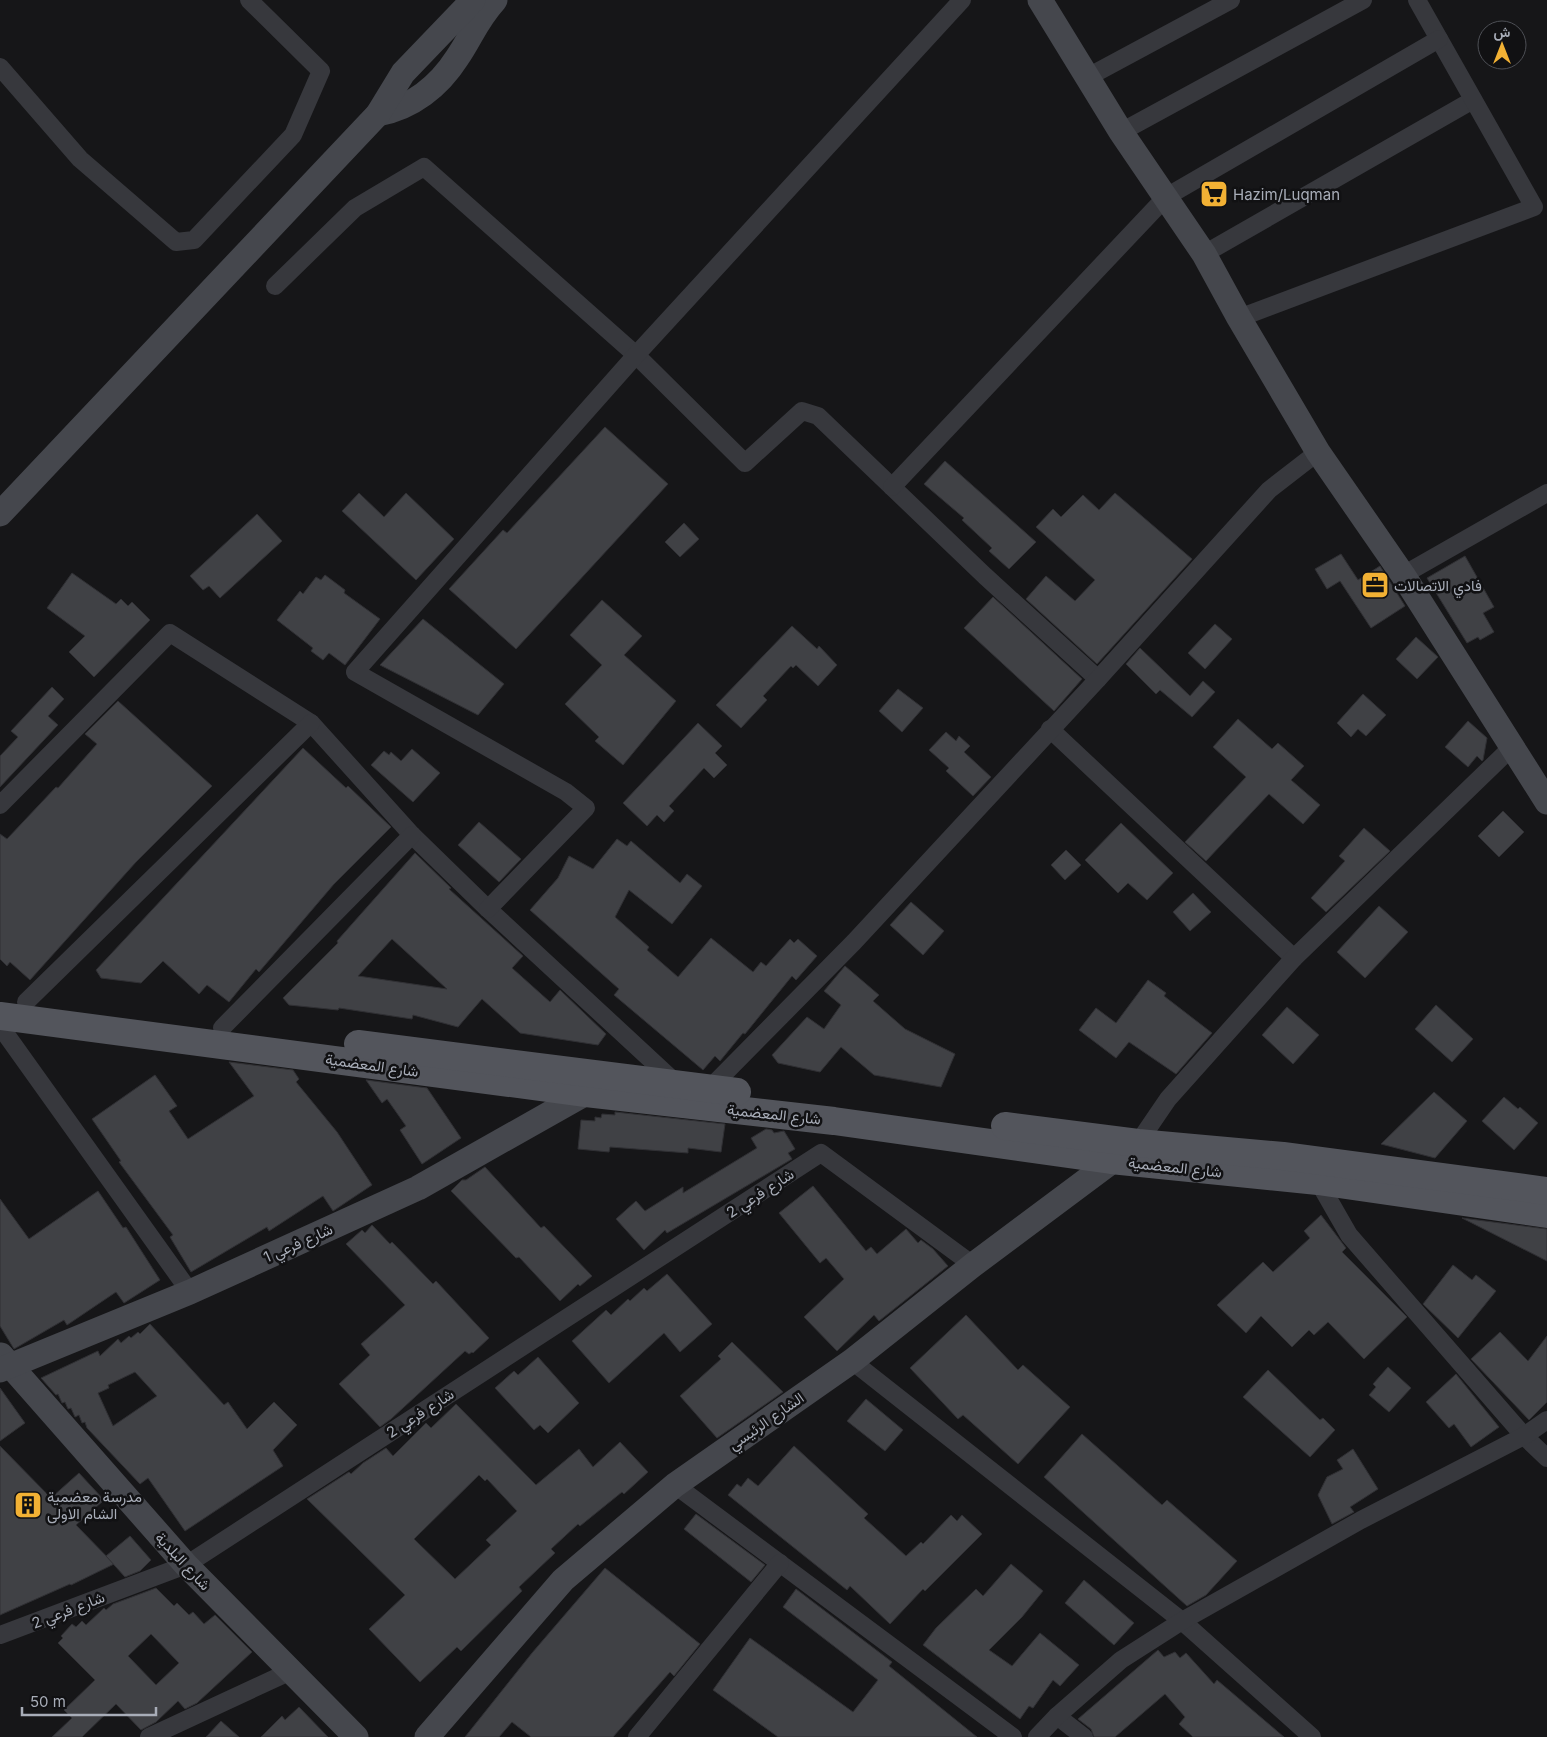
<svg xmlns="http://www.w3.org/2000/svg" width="1547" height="1737" font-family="Inter,Vazirmatn,sans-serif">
	<rect width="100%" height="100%" fill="#161618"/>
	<g fill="#404145" stroke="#303034" fill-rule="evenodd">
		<path d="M605,427L668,484L516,649L449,589L503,530L507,533Z"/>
		<path d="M945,461L1036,542L1009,569L989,551L992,548L962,520L964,518L924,484Z"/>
		<path d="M359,493L384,517L406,493L454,539L416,580L342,511Z"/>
		<path d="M1115,493L1192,559L1097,664L1026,599L1046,576L1075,601L1095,580L1036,527L1053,509L1061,517L1083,495L1099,510Z"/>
		<path d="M257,514L282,541L220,598L209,586L203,590L190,576Z"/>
		<path d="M684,523L699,539L680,557L665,542Z"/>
		<path d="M1341,554L1358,580L1380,566L1405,606L1371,628L1340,581L1327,589L1315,569Z"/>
		<path d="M1465,556L1494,607L1483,613L1494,632L1480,640L1478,637L1467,643L1427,578Z"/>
		<path d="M72,573L116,604L121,599L128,606L132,602L150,620L94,677L69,652L85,636L47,608Z"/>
		<path d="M325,575L345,590L344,593L380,619L345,665L329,653L323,660L311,651L313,648L277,620L300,591L303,594L316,577L321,580Z"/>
		<path d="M993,597L1082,679L1054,711L964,628Z"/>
		<path d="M602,600L642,636L624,655L676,701L623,765L595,741L599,737L565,704L602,665L570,635Z"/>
		<path d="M423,619L504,684L478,715L380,665Z"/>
		<path d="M1215,624L1232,639L1205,669L1188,653Z"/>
		<path d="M792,626L817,649L819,646L837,665L818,686L796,665L793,668L791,666L763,696L767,700L741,728L716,705Z"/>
		<path d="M1416,637L1438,657L1417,679L1396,659Z"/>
		<path d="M1140,648L1190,696L1203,681L1215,692L1192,717L1160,690L1156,694L1126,664Z"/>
		<path d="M52,687L64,699L48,716L58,725L0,787V756L18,737L11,731Z"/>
		<path d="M898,689L923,708L902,732L879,711Z"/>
		<path d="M1363,694L1386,715L1366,736L1358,729L1351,737L1337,723Z"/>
		<path d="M118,701L212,786L136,862L30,980L10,962L7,966L0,959V834L7,839L56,787L58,788L97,744L85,734Z"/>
		<path d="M1238,719L1272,749L1278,743L1304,766L1291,780L1320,805L1303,824L1269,794L1206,861L1185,842L1246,777L1213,747Z"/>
		<path d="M1468,721L1487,738L1483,760L1482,761L1477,756L1468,767L1445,747Z"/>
		<path d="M698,723L722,746L715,753L727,765L714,778L704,768L669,806L674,811L664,822L657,815L647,826L623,803Z"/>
		<path d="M946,732L956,741L959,736L970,746L964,752L991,777L973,796L946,771L949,768L929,750Z"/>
		<path d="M303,748L346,788L348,786L391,827L334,884L259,972L256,969L229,1002L207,985L199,994L163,961L141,983L101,978L96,970Z"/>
		<path d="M412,749L440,773L413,802L371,765L384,751L389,755L391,752L401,761Z"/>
		<path d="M1503,811L1524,832L1499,857L1478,836Z"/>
		<path d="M479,822L521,859L499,882L458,845Z"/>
		<path d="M1121,823L1173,873L1147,900L1128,883L1118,893L1085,860Z"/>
		<path d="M1364,828L1390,851L1326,912L1311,898L1345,861L1339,856Z"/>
		<path d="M617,839L627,846L631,841L680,883L687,874L702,886L672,924L629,890L615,917L649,947L647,950L678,977L711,938L753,972L761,962L766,966L790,939L794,943L798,939L817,956L796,980L792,976L745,1034L743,1033L720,1061L715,1056L703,1070L614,995L619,989L530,910L558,878L569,856L593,869Z"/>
		<path d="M1066,850L1081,865L1065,880L1051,865Z"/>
		<path d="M415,853L451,888L449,889L523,956L512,968L550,1002L560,990L606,1034L598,1045L520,1033L482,999L458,1027L413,1015L412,1019L339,1008L338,1010L289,1005L283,998L338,943L337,941ZM392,939L447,989L358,976Z"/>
		<path d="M1193,893L1211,912L1190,931L1173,912Z"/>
		<path d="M911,902L944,931L923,955L890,925Z"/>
		<path d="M1379,906L1408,932L1365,978L1337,952Z"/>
		<path d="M845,966L879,995L873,1001L905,1029L955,1054L941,1087L874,1075L841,1047L820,1072L778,1063L772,1055L807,1017L824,1029L841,1005L824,991Z"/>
		<path d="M1148,980L1166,993L1164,996L1212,1033L1176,1074L1129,1042L1116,1058L1079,1030L1096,1008L1116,1023Z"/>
		<path d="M1436,1005L1473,1039L1452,1062L1415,1029Z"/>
		<path d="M1287,1007L1319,1035L1293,1064L1262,1035Z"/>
		<path d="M229,1062L293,1070L299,1079L296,1082L337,1132L372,1185L333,1211L323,1196L269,1231L267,1227L191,1272L170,1237L173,1235L119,1162L121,1161L92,1119L155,1075L177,1106L169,1111L188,1139L254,1096Z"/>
		<path d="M366,1080L427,1088L461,1138L422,1164L400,1130L406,1126L387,1099L382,1103Z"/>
		<path d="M1434,1092L1467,1121L1435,1158L1381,1144Z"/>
		<path d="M1504,1097L1518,1109L1520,1107L1538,1123L1514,1150L1482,1121Z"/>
		<path d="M615,1112L725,1124L721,1152L688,1148V1153L610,1147L609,1152L578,1149L581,1120L595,1121V1117L601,1118L602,1114L615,1115Z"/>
		<path d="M766,1129L772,1130L774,1133L784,1131L795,1149L788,1153L792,1159L667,1233L665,1230L644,1250L616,1219L636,1201L645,1211L683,1187V1193L757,1148L751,1138Z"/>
		<path d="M485,1167L541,1228L544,1226L592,1276L580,1286L578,1284L560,1301L519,1257L516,1258L451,1191L462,1180H466Z"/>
		<path d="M813,1186L866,1251L871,1247L877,1254L906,1229L918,1243L921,1240L933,1249L948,1266L879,1321L874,1315L837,1351L804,1317L844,1279L826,1258L820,1263L779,1213Z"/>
		<path d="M98,1191L123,1228L126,1227L160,1280L124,1303L116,1292L67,1325L64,1320L14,1349L0,1326V1199L29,1239Z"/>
		<path d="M1321,1215L1346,1248L1342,1252L1407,1317L1364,1359L1328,1322L1314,1335L1309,1330L1292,1347L1261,1316L1246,1333L1217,1305L1263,1262L1273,1272L1310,1238L1304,1231Z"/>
		<path d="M1462,1218L1547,1229V1261Z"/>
		<path d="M372,1225L390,1244L392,1242L433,1284L436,1281L489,1338L473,1353L472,1352L469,1354L465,1351L391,1419L380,1427L339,1384L370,1355L361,1344L405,1305L346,1244L362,1230L365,1233Z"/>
		<path d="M1453,1265L1472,1280L1476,1275L1496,1291L1458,1338L1423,1304Z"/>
		<path d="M667,1274L712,1324L680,1352L664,1333L609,1383L572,1341L606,1310L611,1315L628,1299L630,1301L644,1288L647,1291Z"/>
		<path d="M966,1315L1018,1370L1023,1365L1070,1407L1018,1464L963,1415L958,1419L910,1368Z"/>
		<path d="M150,1324L224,1405L228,1402L247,1429L274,1402L297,1425L273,1450L283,1466L185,1531L148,1478L140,1484L87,1428L85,1422L82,1423L79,1415L75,1417L71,1408L68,1409L65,1402L62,1403L58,1394L56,1395L41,1378L98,1351L100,1356L118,1339L121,1343L129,1336L131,1338L138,1332L140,1334ZM135,1372L157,1396L113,1426L98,1393L109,1388L108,1385Z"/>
		<path d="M1500,1332L1528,1361L1547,1336V1402L1529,1420L1471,1359Z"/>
		<path d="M732,1342L783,1392L717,1438L680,1396L721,1359L718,1356Z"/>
		<path d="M538,1357L579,1403L548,1433L540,1425L534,1430L495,1388L514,1371L518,1375Z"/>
		<path d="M1388,1367L1411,1388L1389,1412L1369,1395L1376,1387L1373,1384Z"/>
		<path d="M1268,1370L1320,1420L1323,1418L1335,1430L1310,1457L1243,1397Z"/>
		<path d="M1456,1374L1499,1427L1471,1447L1454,1424L1449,1428L1426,1402Z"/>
		<path d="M0,1388L25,1423L0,1441Z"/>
		<path d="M866,1399L903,1430L885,1451L847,1421Z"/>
		<path d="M456,1404L536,1485L579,1449L593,1467L620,1442L648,1472L624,1494L622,1492L580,1526L578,1524L551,1549L555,1553L519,1587L522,1591L461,1651L457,1647L420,1682L369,1629L405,1595L307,1499L349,1472L351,1474L363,1463L386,1448L393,1456L426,1423L431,1428ZM479,1475L485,1481L487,1479L517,1511L486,1540L491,1545L455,1579L414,1539Z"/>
		<path d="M1082,1434L1162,1505L1167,1500L1237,1561L1206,1595L1187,1606L1044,1477Z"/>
		<path d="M0,1446L51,1498L79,1473L104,1500L76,1525L114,1564L71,1585L70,1584L0,1615Z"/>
		<path d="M794,1446L868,1514L864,1518L906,1556L921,1542L923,1544L951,1515L957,1521L962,1515L982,1534L925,1591L923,1589L890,1624L850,1586L847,1590L728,1495L737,1484L741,1487L748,1478L758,1486Z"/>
		<path d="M1353,1449L1378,1489L1350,1507L1354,1512L1332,1524L1318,1495L1327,1477L1343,1469L1337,1460Z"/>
		<path d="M696,1514L765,1565L751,1582L684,1529Z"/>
		<path d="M130,1536L151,1560L140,1571L125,1577L106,1556Z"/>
		<path d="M1011,1564L1043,1591L1022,1617L989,1650L1012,1666L1040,1633L1079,1665L1060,1686L1053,1680L1033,1708L1029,1706L1020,1719L923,1645L936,1628L976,1589L983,1596Z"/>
		<path d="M605,1568L700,1644L674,1676L670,1672L613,1737H531L512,1722L499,1737H465L532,1653Z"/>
		<path d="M1084,1580L1134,1623L1114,1645L1065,1603Z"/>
		<path d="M156,1588L174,1606L177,1603L189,1615L193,1612L204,1624L215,1615L252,1652L197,1703L185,1709L178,1701L156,1722L141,1730L116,1704L82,1737H52L72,1718L64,1710L95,1680L58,1643L63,1638L61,1636L72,1624L76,1627L82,1621L86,1625L104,1608L106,1610L113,1604ZM151,1634L179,1663L156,1685L128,1656Z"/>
		<path d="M796,1589L892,1662L889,1666L977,1737H778L713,1690L750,1638L853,1712L878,1680L783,1607Z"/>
		<path d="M1158,1650L1164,1657L1175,1652L1180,1658L1186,1653L1214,1684L1217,1680L1284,1737H1193L1179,1724L1185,1717L1165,1694L1115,1737H1094L1091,1729L1078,1719Z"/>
		<path d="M299,1707L328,1737H261L282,1716L285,1720Z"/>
		<path d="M221,1721L239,1737H206Z"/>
	</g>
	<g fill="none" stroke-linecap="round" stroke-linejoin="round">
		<g stroke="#37383d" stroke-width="18">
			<path d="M0,67L80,159L176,242L194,240L293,135L321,71L249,0"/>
			<path d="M1086,78L1231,0"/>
			<path d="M1121,132L1363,0"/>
			<path d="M1204,254L1473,100"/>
			<path d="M275,286L355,208L424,167L636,355L745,463L802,411L818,416L985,576L1098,679"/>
			<path d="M1239,318L1534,207L1417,0"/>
			<path d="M892,487L1166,197L1439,39"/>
			<path d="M1403,575L1547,493"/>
			<path d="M1050,729L1294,958"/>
			<path d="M0,805L170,633L311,723L412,835L488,909L676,1083"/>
			<path d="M488,909L586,808L566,792L355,672L636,355L962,0"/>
			<path d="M26,1002L311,723"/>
			<path d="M0,1026L190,1292"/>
			<path d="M222,1028L412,835"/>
			<path d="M710,1088L854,942L1098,679L1269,490L1318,452"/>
			<path d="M1138,1143L1168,1099L1294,958L1512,747"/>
			<path d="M1318,1181L1349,1235L1524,1436L1547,1458"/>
			<path d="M852,1361L1182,1621L1312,1737"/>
			<path d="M675,1485L1013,1737"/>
			<path d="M0,1635L186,1565L821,1153L973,1265"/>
			<path d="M1057,1716L1084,1737"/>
			<path d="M149,1737L291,1671"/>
			<path d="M637,1737L780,1563"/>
			<path d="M1037,1737L1057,1716L1121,1660L1182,1621L1361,1520L1524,1436L1547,1420"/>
		</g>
		<g stroke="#45474d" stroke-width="25">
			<path d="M1040,0L1121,132L1204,254L1239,318L1318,452L1403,575L1547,802"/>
			<path d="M378,114C412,108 439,86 457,58C472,36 476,21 495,0"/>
			<path d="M0,514L378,114L403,73L473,0"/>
			<path d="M1,1355L186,1565L356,1737"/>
			<path d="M0,1370L190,1292L418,1188L586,1093"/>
			<path d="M427,1737L563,1580L675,1485L852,1361L973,1265L1123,1153"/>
		</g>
		<g stroke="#53555c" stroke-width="28">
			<path d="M0,1016L586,1093L834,1121L1111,1160L1318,1181L1547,1214"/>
			<path d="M358,1044L737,1092"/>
			<path d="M1005,1126L1138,1143L1283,1156L1547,1191"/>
		</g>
	</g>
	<defs>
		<symbol id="supermarket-square" viewBox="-11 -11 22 22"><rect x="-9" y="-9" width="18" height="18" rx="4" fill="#f2b134" stroke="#111113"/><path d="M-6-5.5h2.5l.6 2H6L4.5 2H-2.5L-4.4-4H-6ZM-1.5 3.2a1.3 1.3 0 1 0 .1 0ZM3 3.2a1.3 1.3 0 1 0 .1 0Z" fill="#111"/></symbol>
		<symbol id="office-square" viewBox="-11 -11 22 22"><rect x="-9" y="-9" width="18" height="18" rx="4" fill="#f2b134" stroke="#111113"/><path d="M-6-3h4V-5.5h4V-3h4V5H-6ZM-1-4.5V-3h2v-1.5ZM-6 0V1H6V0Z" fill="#111"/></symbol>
		<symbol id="building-square" viewBox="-11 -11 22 22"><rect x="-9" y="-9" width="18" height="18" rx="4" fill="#f2b134" stroke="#111113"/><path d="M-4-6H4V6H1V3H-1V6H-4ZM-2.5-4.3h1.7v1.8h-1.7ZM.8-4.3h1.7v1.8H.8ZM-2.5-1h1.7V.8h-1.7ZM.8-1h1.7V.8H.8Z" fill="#111"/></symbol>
	</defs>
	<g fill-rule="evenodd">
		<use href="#supermarket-square" x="1198" y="178" width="32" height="32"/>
		<use href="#office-square" x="1359" y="569" width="32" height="32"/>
		<use href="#building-square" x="12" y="1489" width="32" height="32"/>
	</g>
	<g text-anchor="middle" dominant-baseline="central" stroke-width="5" stroke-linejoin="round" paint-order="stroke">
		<g font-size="15" fill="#a8adb8" stroke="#111113" text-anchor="start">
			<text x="1233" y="194">Hazim/Luqman</text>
			<text x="1394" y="585">فادي الاتصالات</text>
			<text x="47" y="1496">مدرسة معضمية<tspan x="47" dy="17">الشام الاولى</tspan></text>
		</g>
		<g font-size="15" fill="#a8adb8" stroke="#111113">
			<text transform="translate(372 1065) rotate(8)">شارع المعضمية</text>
			<text transform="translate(774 1114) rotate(6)">شارع المعضمية</text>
			<text transform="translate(1175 1167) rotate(6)">شارع المعضمية</text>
			<text transform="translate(760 1193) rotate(-33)">شارع فرعي 2</text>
			<text transform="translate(298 1243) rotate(-24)">شارع فرعي 1</text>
			<text transform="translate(420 1413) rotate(-33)">شارع فرعي 2</text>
			<text transform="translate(766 1421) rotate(-35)">الشارع الرئيسي</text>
			<text transform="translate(183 1561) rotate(47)">شارع البلدية</text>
			<text transform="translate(68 1610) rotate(-21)">شارع فرعي 2</text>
		</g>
	</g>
	<g transform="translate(1502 45)"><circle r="24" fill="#111113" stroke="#4d4f55"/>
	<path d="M0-4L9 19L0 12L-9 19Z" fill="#f2b134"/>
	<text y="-8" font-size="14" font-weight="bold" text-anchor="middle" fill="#a8adb8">ش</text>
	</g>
	<path d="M22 1707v8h134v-8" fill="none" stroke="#a8adb8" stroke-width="2.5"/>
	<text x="30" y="1707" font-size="15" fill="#a8adb8" stroke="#111113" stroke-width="4" paint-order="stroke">50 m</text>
</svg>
